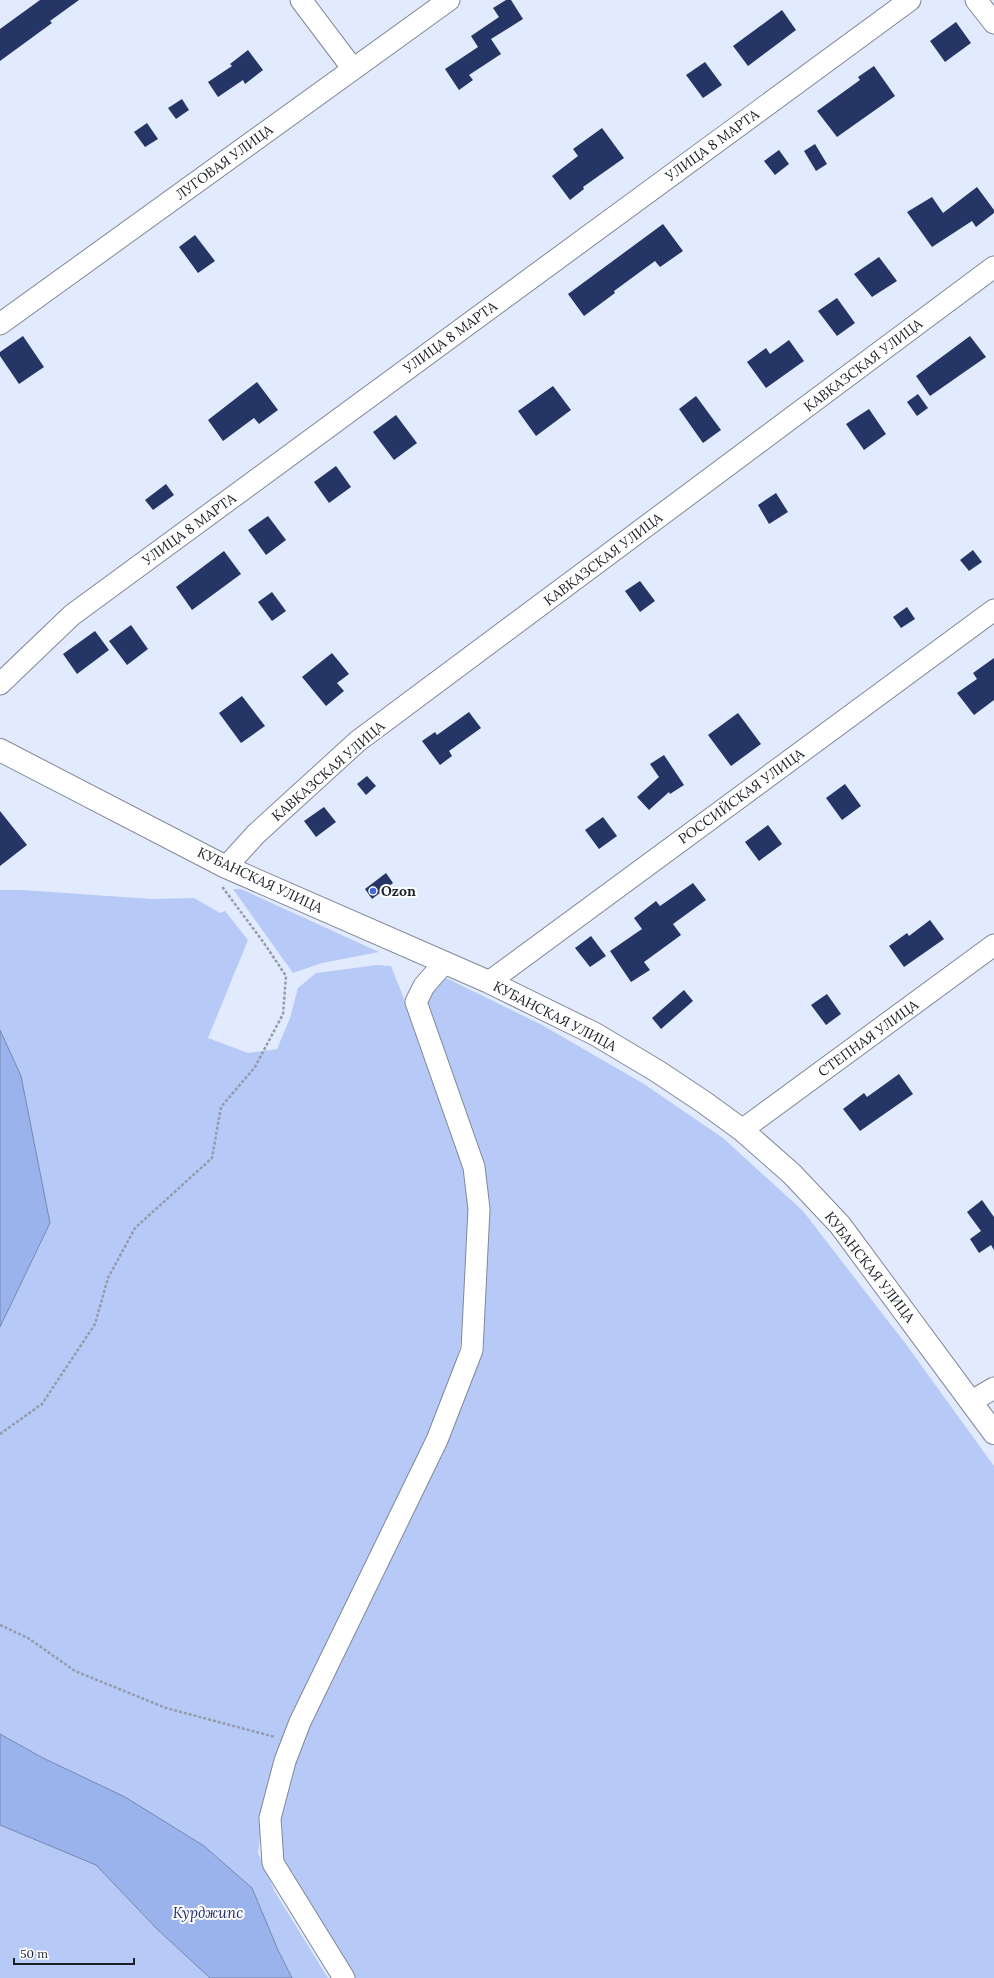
<svg xmlns="http://www.w3.org/2000/svg" width="994" height="1978" font-family="Lora,serif">
	<rect width="100%" height="100%" fill="#e2eafd"/>
	<g fill="#b7c9f6">
		<path d="M233,889H241L379,952L322,963L293,973Z"/>
		<path d="M0,890H22L152,899L194,898L220,913L225,911L248,940L208,1038L248,1053L277,1049L290,1018L298,988L316,973L377,965L391,966L446,1104L468,1182L470,1239L464,1330L448,1396L401,1489L330,1640L263,1810L258,1853L275,1892L328,1978H292L278,1950L43,1758L0,1734V1327L50,1223L21,1076L0,1030Z"/>
		<path d="M440,975L542,1025L644,1084L723,1138L803,1211L905,1343L994,1466V1978H351L278,1855L277,1815L309,1721L436,1464L467,1392L481,1329L483,1202L424,1011Z"/>
		<path d="M0,1825L96,1865L157,1929L210,1978H0Z"/>
	</g>
	<g fill="#9bb3ed" stroke="#7587b1">
		<path d="M0,1030L21,1076L50,1223L0,1327Z"/>
		<path d="M0,1734L43,1758L125,1797L204,1846L252,1888L278,1950L292,1978H210L157,1929L96,1865L0,1825Z"/>
	</g>
	<g fill="#253566">
		<path d="M40,0H79L50,21L52,23L0,61V29Z"/>
		<path d="M506,0H511L523,19L491,39L501,54L469,75L473,80L459,90L445,69L478,47L471,36L499,17L493,8Z"/>
		<path d="M782,10L796,30L748,66L733,46Z"/>
		<path d="M956,22L971,43L945,62L930,41Z"/>
		<path d="M248,50L263,70L245,84L243,80L218,97L208,82L232,66L230,64Z"/>
		<path d="M705,62L722,85L703,98L686,75Z"/>
		<path d="M874,66L895,96L837,137L817,111L860,80L858,77Z"/>
		<path d="M182,99L189,110L176,119L168,108Z"/>
		<path d="M147,123L158,139L145,147L134,132Z"/>
		<path d="M602,128L624,158L583,187L584,189L570,200L552,176L578,156L573,149Z"/>
		<path d="M815,144L827,164L816,171L804,151Z"/>
		<path d="M779,150L789,164L775,175L764,161Z"/>
		<path d="M977,187L994,210V213L976,227L972,221L932,247L907,212L932,197L943,213Z"/>
		<path d="M663,224L683,251L660,267L655,261L614,291L615,293L584,316L568,294Z"/>
		<path d="M195,235L215,261L198,273L179,247Z"/>
		<path d="M879,257L897,281L872,297L854,274Z"/>
		<path d="M837,298L855,323L837,336L818,311Z"/>
		<path d="M23,336L44,367L19,384L0,356V352Z"/>
		<path d="M970,336L986,357L930,396L916,376Z"/>
		<path d="M789,340L804,361L766,388L747,362L766,348L770,354Z"/>
		<path d="M257,382L278,410L259,424L254,418L223,441L208,420Z"/>
		<path d="M553,386L571,410L536,436L518,411Z"/>
		<path d="M918,394L928,408L917,416L907,402Z"/>
		<path d="M696,396L721,430L703,443L679,409Z"/>
		<path d="M869,409L886,434L864,450L846,424Z"/>
		<path d="M396,415L417,443L394,460L373,432Z"/>
		<path d="M336,466L351,487L329,503L314,482Z"/>
		<path d="M166,484L174,495L153,510L145,500Z"/>
		<path d="M776,493L788,512L769,524L758,505Z"/>
		<path d="M268,516L286,540L266,555L248,530Z"/>
		<path d="M973,550L982,562L969,571L960,560Z"/>
		<path d="M224,551L241,574L192,610L176,587Z"/>
		<path d="M640,581L655,601L640,612L625,591Z"/>
		<path d="M272,592L286,611L272,621L258,602Z"/>
		<path d="M907,607L915,619L901,628L893,617Z"/>
		<path d="M131,625L148,649L127,665L109,641Z"/>
		<path d="M95,631L109,650L77,674L63,654Z"/>
		<path d="M332,653L349,674L337,683L344,691L326,706L302,677Z"/>
		<path d="M994,658V700L974,715L957,693L977,679L973,673Z"/>
		<path d="M242,696L265,726L241,743L219,713Z"/>
		<path d="M469,712L481,728L449,751L452,756L440,765L422,741L435,732L437,735Z"/>
		<path d="M738,713L761,744L731,766L708,735Z"/>
		<path d="M664,755L684,785L670,794L669,792L649,810L637,797L659,777L650,764Z"/>
		<path d="M367,776L376,786L366,795L357,784Z"/>
		<path d="M845,784L861,806L842,820L826,798Z"/>
		<path d="M324,807L336,822L316,837L304,821Z"/>
		<path d="M0,811L27,845L0,866Z"/>
		<path d="M603,817L617,836L599,849L585,830Z"/>
		<path d="M768,825L782,844L759,861L745,842Z"/>
		<path d="M386,873L393,883L372,899L365,889Z"/>
		<path d="M693,883L706,900L673,924L681,935L644,962L650,970L631,982L610,951L642,929L634,918L656,901L660,906Z"/>
		<path d="M930,920L944,939L904,967L889,946L907,933L909,936Z"/>
		<path d="M591,936L606,956L590,967L575,948Z"/>
		<path d="M684,990L693,1001L661,1029L652,1018Z"/>
		<path d="M827,994L841,1014L826,1025L811,1005Z"/>
		<path d="M899,1074L913,1094L860,1131L843,1109L864,1093L867,1097Z"/>
		<path d="M982,1200L994,1217V1250L991,1245L979,1253L970,1239L981,1231L967,1212Z"/>
	</g>
	<g fill="none" stroke-linecap="round" stroke-linejoin="round">
		<defs>
			<g id="minor">
				<path d="M301,0L353,69"/>
				<path d="M976,0L994,23"/>
				<path d="M0,324L449,0"/>
				<path d="M0,684L72,615L910,0"/>
				<path d="M226,867L256,834L358,741L994,267"/>
				<path d="M489,982L994,610"/>
				<path d="M742,1130L994,945"/>
				<path d="M972,1401L994,1388"/>
				<path d="M344,1978L273,1863L270,1818L285,1761L300,1722L437,1440L472,1350L479,1209L474,1167L416,1002L424,986L444,963"/>
			</g>
			<path id="major" d="M0,750L226,867L489,982L595,1034L657,1071L705,1103L742,1130L792,1174L840,1225L994,1433"/>
		</defs>
		<use href="#minor" stroke="#808898" stroke-width="23"/>
		<use href="#major" stroke="#808898" stroke-width="24"/>
		<g stroke="#959ba9" stroke-width="2.5" stroke-dasharray="3 2" stroke-linecap="butt">
			<path d="M0,1434L42,1404L95,1324L108,1278L135,1228L212,1158L221,1107L255,1067L283,1014L286,976L264,943L223,888L224,885"/>
			<path d="M0,1625L28,1638L75,1671L166,1708L275,1737"/>
		</g>
		<use href="#minor" stroke="#fff" stroke-width="21"/>
		<use href="#major" stroke="#fff" stroke-width="22"/>
	</g>
	<circle fill="#4366d9" stroke="#fff" stroke-width="1.5" cx="373" cy="891" r="4"/>
	<g text-anchor="middle" dominant-baseline="central" stroke-width="4" stroke-linejoin="round" paint-order="stroke">
		<g font-size="14" fill="#1c1f26" stroke="#fff">
			<text transform="translate(712 145) rotate(-36)">УЛИЦА 8 МАРТА</text>
			<text transform="translate(224 162) rotate(-36)">ЛУГОВАЯ УЛИЦА</text>
			<text transform="translate(450 337) rotate(-36)">УЛИЦА 8 МАРТА</text>
			<text transform="translate(863 365) rotate(-37)">КАВКАЗСКАЯ УЛИЦА</text>
			<text transform="translate(189 529) rotate(-36)">УЛИЦА 8 МАРТА</text>
			<text transform="translate(603 559) rotate(-37)">КАВКАЗСКАЯ УЛИЦА</text>
			<text transform="translate(328 771) rotate(-41)">КАВКАЗСКАЯ УЛИЦА</text>
			<text transform="translate(741 796) rotate(-36)">РОССИЙСКАЯ УЛИЦА</text>
			<text transform="translate(260 880) rotate(25)">КУБАНСКАЯ УЛИЦА</text>
			<text transform="translate(555 1016) rotate(27)">КУБАНСКАЯ УЛИЦА</text>
			<text transform="translate(868 1038) rotate(-36)">СТЕПНАЯ УЛИЦА</text>
			<text transform="translate(870 1267) rotate(52)">КУБАНСКАЯ УЛИЦА</text>
		</g>
		<g font-size="14" font-weight="bold" fill="#1c1f26" stroke="#fff" text-anchor="start">
			<text x="381" y="891">Ozon</text>
		</g>
		<g font-size="15" font-style="italic" fill="#1f3376" stroke="#fff">
			<text x="208" y="1912">Курджипс</text>
		</g>
	</g>
	<path d="M14 1958v6h120v-6" fill="none" stroke="#1c1f26" stroke-width="2"/>
	<text x="20" y="1958" font-size="12" fill="#1c1f26" stroke="#ffffff" stroke-width="3" paint-order="stroke">50 m</text>
</svg>
